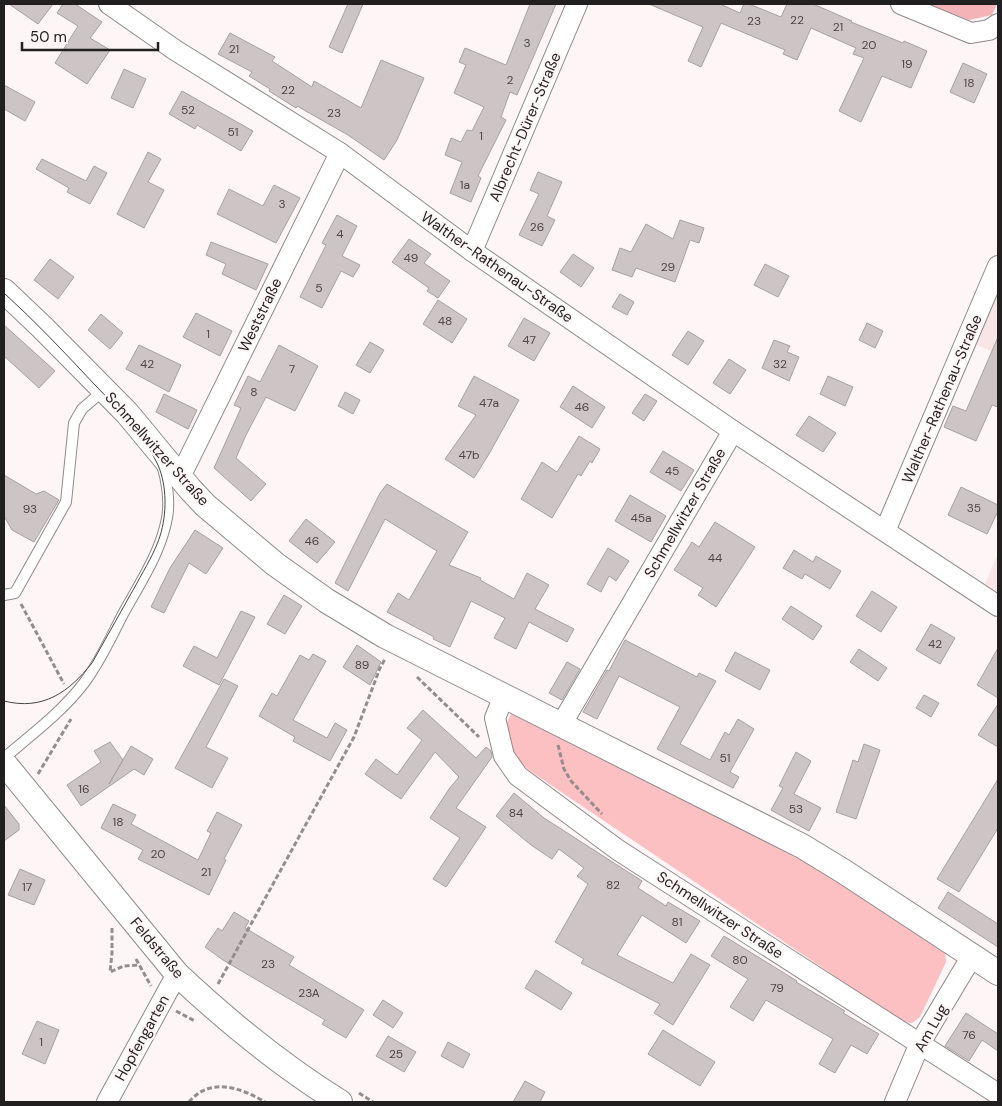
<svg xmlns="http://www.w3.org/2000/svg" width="1002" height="1106" font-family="'DM Sans',sans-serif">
	<rect width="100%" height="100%" fill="#fef5f6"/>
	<g fill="#f8e6e7">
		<path d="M998,283V354L972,343Z"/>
		<path d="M998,553V592L985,584Z"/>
	</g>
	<path fill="#fcbfc2" d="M512,712L799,856L945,949L946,962L920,1017L912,1023L903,1022L530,771L511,755L503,731Z"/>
	<path fill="#f4b3b6" d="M929,4H997L992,15L969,20Z"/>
	<g fill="#cdc4c5" stroke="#a8a0a0">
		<path d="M9,4H53L38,24Z"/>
		<path d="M63,4H75L102,22L90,38L110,50L87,84L55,63L78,26L57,13Z"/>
		<path d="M348,4H363L342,53L329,47Z"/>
		<path d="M530,4H556L517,95L510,92L501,117L506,120L478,176L481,178L471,202L450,193L462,162L445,155L451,138L461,142L467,130L472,131L484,107L454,93L466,65L459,62L465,48L506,65Z"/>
		<path d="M649,4H720L740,13L744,4H749L781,17L787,4H813L852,21L851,22L903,43L904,41L927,51L911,88L882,76L861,122L839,111L864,58L853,54L856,48L811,28L797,60L783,54L785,50L721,23L701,67L688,61L703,27Z"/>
		<path d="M230,33L275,57L272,61L312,87L314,81L361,108L381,60L424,78L397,140L384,160L348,135L297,106L296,108L269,91L270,89L249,76L252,72L218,54Z"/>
		<path d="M963,63L987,74L974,103L950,92Z"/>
		<path d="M124,69L146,79L133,108L111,98Z"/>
		<path d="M4,85L35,102L25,121L4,109Z"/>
		<path d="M182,91L253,131L241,151L197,125L195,129L169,114Z"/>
		<path d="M148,152L161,159L148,182L164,190L144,228L117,214Z"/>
		<path d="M42,159L86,181L94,166L107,173L90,204L67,192L69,188L36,169Z"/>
		<path d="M538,172L562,182L547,216L555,220L542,246L519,235L539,194L530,190Z"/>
		<path d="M274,185L300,198L276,243L217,214L229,189L263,206Z"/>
		<path d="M337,215L357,226L342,256L360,265L353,277L341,271L322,308L300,297L326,245L322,243Z"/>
		<path d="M680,220L704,228L699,243L690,240L675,282L636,268L632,277L612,270L620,248L631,252L646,224L673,239Z"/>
		<path d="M409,239L431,254L424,263L450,281L438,298L427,291L429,288L392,262Z"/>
		<path d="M211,242L268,264L256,290L222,274L226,264L206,255Z"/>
		<path d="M573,254L594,268L581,287L560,272Z"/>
		<path d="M50,259L74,277L58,299L34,280Z"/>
		<path d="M765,264L789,276L778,297L754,285Z"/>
		<path d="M620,294L634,302L627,315L612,307Z"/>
		<path d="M438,300L467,319L452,343L423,324Z"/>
		<path d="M196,313L232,331L220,356L183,337Z"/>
		<path d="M101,314L123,333L110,349L88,330Z"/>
		<path d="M524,318L550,333L534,361L508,346Z"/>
		<path d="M867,323L883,331L875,348L859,340Z"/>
		<path d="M4,325L55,371L39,388L4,356Z"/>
		<path d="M688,331L704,341L688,365L672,355Z"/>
		<path d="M998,337V407L992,405L976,441L944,427L953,406L966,411Z"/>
		<path d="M774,340L790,346L787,352L799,357L789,381L762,368Z"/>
		<path d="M370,342L384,350L370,373L356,365Z"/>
		<path d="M139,345L181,365L169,392L126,369Z"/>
		<path d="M279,345L318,366L295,411L266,397L246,435L236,458L266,484L251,501L214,468L241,408L234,405L248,376L260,382Z"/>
		<path d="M729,359L746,370L730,394L713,383Z"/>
		<path d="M474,376L519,400L489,454L474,478L445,459L476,415L458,406Z"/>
		<path d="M828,376L853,387L845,406L820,394Z"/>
		<path d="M573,386L605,407L592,428L560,407Z"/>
		<path d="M345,392L360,400L353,414L338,406Z"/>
		<path d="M164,394L197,410L188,429L156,412Z"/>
		<path d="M645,394L657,401L644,421L632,413Z"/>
		<path d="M809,416L836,433L823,452L796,435Z"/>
		<path d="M579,436L600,449L592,463L590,461L581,476L578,474L552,518L521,499L542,462L557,472Z"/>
		<path d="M663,451L694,470L681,491L650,472Z"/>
		<path d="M4,475L36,494L44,491L59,500L34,542L12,530L4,516Z"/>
		<path d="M387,484L468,532L449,565L481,578L480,580L514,599L527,573L549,585L535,609L574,629L567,642L529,622L516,649L494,638L505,618L471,601L450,647L433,639L434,637L387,612L398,593L409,600L437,551L385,519L348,591L335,583L380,493Z"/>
		<path d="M961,487L998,505V511L987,534L948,515Z"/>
		<path d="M630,495L666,516L651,542L615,521Z"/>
		<path d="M306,519L335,542L317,563L289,541Z"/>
		<path d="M715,522L755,547L716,607L698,595L703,588L674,570L692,542L699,547Z"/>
		<path d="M195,530L223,548L206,574L189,563L164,613L151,607L170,568Z"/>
		<path d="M608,548L629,561L616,581L609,576L601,592L587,584Z"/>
		<path d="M794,550L813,562L816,556L841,571L830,589L805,574L802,579L783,568Z"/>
		<path d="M872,591L897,607L881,632L856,616Z"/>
		<path d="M284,595L302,606L285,634L267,624Z"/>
		<path d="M791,606L822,626L813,640L782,619Z"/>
		<path d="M241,611L255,617L219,685L183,666L194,646L217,658Z"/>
		<path d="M931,624L955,638L940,664L916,650Z"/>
		<path d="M625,640L697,677L699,673L716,681L680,744L710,760L725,732L729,735L738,719L754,729L730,772L739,777L733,788L657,749L680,707L619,676L597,719L583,712L607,670L609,671Z"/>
		<path d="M357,645L381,662L370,685L343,667Z"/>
		<path d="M998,648V698L977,685Z"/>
		<path d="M859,649L887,668L878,681L850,662Z"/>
		<path d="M735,652L770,670L760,690L725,671Z"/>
		<path d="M313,654L326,661L293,720L327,738L335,723L347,730L330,761L293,741L295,737L259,716L272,693L277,696L300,655L309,660Z"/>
		<path d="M567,662L580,669L562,700L549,693Z"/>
		<path d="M224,679L238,686L206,747L228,758L212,788L175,768Z"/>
		<path d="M924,695L939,703L931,717L916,708Z"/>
		<path d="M998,704V747L978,735Z"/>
		<path d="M423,710L476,758L486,747L491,751L492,757L456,808L486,827L446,887L433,879L460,838L430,818L449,789L459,777L435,752L401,799L365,774L376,759L397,775L422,740L407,728Z"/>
		<path d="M110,742L123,760L109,784L131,746L153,759L144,775L134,769L81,806L67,785L101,762L94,751Z"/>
		<path d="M864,744L880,750L856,819L836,812L853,760L858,762Z"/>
		<path d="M796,752L811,761L794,794L821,808L809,831L771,810L783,788L779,786Z"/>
		<path d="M998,779V828L959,892L937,879Z"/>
		<path d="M514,793L544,818L642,881L638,888L666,906L668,902L700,921L686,943L642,915L617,955L673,983L691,954L710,965L673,1025L654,1013L660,1004L581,963L584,959L555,942L588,884L577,876L584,868L559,849L552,859L531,845L496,816Z"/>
		<path d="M113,804L136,815L131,824L198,860L211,833L207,831L217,812L242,825L224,859L226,860L209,895L138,859L143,850L101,828Z"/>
		<path d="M4,805L19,824V830L4,841Z"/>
		<path d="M20,869L45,880L34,905L8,895Z"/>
		<path d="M948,892L998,924V947L938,908Z"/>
		<path d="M234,912L249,921L245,928L294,957L289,965L364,1010L346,1038L322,1024L325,1020L223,960L205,947L218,928L222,931Z"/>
		<path d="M724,936L797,981L796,982L845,1011L843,1013L879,1034L867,1054L851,1045L835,1073L819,1064L833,1039L766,1000L753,1021L730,1007L748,979L711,956Z"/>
		<path d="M536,970L572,993L561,1010L525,988Z"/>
		<path d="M383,1000L403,1013L393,1028L373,1015Z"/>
		<path d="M966,1013L998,1034V1051L982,1040L969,1061L945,1046Z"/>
		<path d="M37,1021L59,1030L45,1064L22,1054Z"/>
		<path d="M663,1030L715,1062L700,1086L648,1054Z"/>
		<path d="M388,1036L416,1052L404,1072L376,1056Z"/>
		<path d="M448,1042L470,1054L463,1068L441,1056Z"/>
		<path d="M525,1081L545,1092L540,1102H513Z"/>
	</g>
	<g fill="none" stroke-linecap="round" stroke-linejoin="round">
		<defs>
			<g id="service">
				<path d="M4,595L15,593L66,502L74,423L82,409L104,390"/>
				<path d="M4,758C31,735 62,712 84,683C100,662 111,637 123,614C140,583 161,552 167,518C170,502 167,480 162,465"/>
			</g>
			<g id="minor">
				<path d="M109,4L175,50L340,153L472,251L733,431L998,606"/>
				<path d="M901,4L971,33L989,30L998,24"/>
				<path d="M472,251L577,4"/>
				<path d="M180,477L340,153"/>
				<path d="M885,531L998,266"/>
				<path d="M504,696L495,718L504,756L518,776L618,850L998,1094"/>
				<path d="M561,725L733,431"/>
				<path d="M107,1102L177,974"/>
				<path d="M895,1102L920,1043L972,956"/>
			</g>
			<g id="tertiary">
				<path d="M4,291L42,327L127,413L190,489L205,505L275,564L327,601L385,636L802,846L843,871L998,973"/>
				<path d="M4,763L177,974C227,1021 282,1066 340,1102"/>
			</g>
		</defs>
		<use href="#service" stroke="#908989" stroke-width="12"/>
		<use href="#minor" stroke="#908989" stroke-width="22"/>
		<use href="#tertiary" stroke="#908989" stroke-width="26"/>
		<g stroke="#938d8e" stroke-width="3" stroke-dasharray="5 2.5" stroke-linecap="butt">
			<path d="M21,604L64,684"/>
			<path d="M417,677L479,737"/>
			<path d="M558,745L564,769L571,781L602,814"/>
			<path d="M38,774L71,719"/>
			<path d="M112,928V953L110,972L124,966L139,965"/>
			<path d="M136,959L151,986"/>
			<path d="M218,984L354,737L380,668L385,659"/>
			<path d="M176,1011L195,1021"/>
			<path d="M359,1093L373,1102"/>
			<path d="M189,1102C210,1077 240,1087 265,1102"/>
		</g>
		<use href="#service" stroke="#fff" stroke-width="10"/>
		<use href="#minor" stroke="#fff" stroke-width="20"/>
		<use href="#tertiary" stroke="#fff" stroke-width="24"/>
		<path stroke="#484545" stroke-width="1" d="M4,293C36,322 65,353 95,385C118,409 144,434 158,465C167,486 167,514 160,536C155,552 145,568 137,583C122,610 107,636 92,663C69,692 43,711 4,701"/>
	</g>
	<g text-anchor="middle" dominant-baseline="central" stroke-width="4.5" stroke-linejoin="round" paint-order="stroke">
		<g font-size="12" fill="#4c4848">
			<text x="797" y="20">22</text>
			<text x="754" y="21">23</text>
			<text x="838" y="27">21</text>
			<text x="527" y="43">3</text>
			<text x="869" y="45">20</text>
			<text x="234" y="49">21</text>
			<text x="907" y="64">19</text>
			<text x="510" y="80">2</text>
			<text x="969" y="83">18</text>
			<text x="288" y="90">22</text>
			<text x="188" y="110">52</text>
			<text x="334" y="113">23</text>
			<text x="233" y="132">51</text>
			<text x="481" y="136">1</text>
			<text x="465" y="185">1a</text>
			<text x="282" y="204">3</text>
			<text x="537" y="227">26</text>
			<text x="340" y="234">4</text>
			<text x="411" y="258">49</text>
			<text x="668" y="267">29</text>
			<text x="319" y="288">5</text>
			<text x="445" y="321">48</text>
			<text x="208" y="334">1</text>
			<text x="529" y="340">47</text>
			<text x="147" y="364">42</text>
			<text x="780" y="364">32</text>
			<text x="292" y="369">7</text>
			<text x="254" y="392">8</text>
			<text x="489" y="403">47a</text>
			<text x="582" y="407">46</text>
			<text x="469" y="455">47b</text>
			<text x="672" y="471">45</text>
			<text x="974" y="508">35</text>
			<text x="30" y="509">93</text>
			<text x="641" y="518">45a</text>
			<text x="312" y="541">46</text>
			<text x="715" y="558">44</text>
			<text x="935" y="644">42</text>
			<text x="362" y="665">89</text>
			<text x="725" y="758">51</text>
			<text x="84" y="789">16</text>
			<text x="796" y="809">53</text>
			<text x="516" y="813">84</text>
			<text x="118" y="822">18</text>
			<text x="158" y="854">20</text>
			<text x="206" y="872">21</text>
			<text x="613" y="885">82</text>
			<text x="27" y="887">17</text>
			<text x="677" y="922">81</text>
			<text x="740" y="960">80</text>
			<text x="268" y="964">23</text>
			<text x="777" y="988">79</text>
			<text x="309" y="993">23A</text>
			<text x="969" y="1035">76</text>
			<text x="41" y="1042">1</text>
			<text x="396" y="1054">25</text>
		</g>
		<g font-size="15" fill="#211f1f" stroke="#fef5f6">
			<text transform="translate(525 127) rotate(-67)">Albrecht-Dürer-Straße</text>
			<text transform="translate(497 267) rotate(35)">Walther-Rathenau-Straße</text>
			<text transform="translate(260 315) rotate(-64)">Weststraße</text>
			<text transform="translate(942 399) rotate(-67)">Walther-Rathenau-Straße</text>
			<text transform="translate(157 449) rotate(48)">Schmellwitzer Straße</text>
			<text transform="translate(685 513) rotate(-60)">Schmellwitzer Straße</text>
			<text transform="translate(720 915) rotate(33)">Schmellwitzer Straße</text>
			<text transform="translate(157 948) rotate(50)">Feldstraße</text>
			<text transform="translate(931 1028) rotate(-61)">Am Lug</text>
			<text transform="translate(142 1038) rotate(-61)">Hopfengarten</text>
		</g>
	</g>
	<rect width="1002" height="1106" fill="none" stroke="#211f1f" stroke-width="10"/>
	<path d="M22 42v8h136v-8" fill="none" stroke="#211f1f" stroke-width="2.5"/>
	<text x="30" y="42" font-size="15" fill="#211f1f" stroke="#fef5f6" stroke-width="4" paint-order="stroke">50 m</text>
</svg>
